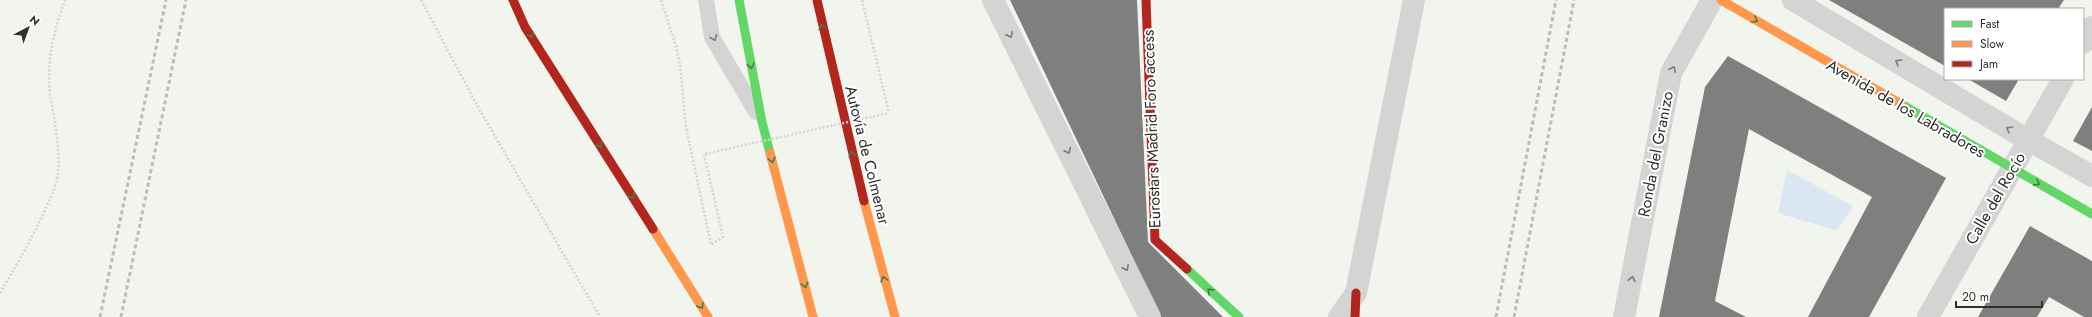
<svg xmlns="http://www.w3.org/2000/svg" width="2092" height="317" viewBox="0 0 2092 317" font-family="Jost,sans-serif">
  <rect width="100%" height="100%" fill="#fff"/>
  <!-- green -->
  <path fill="#f1f5ed" fill-rule="evenodd" d="M0,0H2092V317H0ZM1945,9H2083V79H1945Z"/>
  <!-- water -->
  <path fill="#dae7f2" d="M1787,170L1853,206L1837,231L1778,213Z"/>
  <!-- building -->
  <path fill="#7f7f7f" d="M1010,0H1137L1148,242L1223,317H1161Z
    M1829,0H2064L2058,9H1945V66Z
    M1728,56L1946,178L1869,317H1808L1872,197L1749,129L1715,301L1746,317H1659L1705,87Z
    M1968,79H2019L2006,101Z
    M2092,107V151L2073,141Z
    M2030,226L2092,261V317H2084L2049,297L2037,317H1978Z"/>
  <g fill="none" stroke-linecap="round" stroke-linejoin="round">
    <!-- path -->
    <path stroke="#d4d4d4" stroke-width="2.5" stroke-dasharray="2 2" stroke-linecap="butt" d="M421,0L478,107L600,317
      M661,0L676,46L680,65
      M862,0L889,113
      M0,293C17,264 34,236 47,205C52,195 57,184 58,173C61,152 54,117 50,95C46,64 54,29 65,0"/>
    <!-- lane -->
    <path stroke="#d4d4d4" stroke-width="16" d="M706,0L712,37L756,112"/>
    <!-- street -->
    <path stroke="#d4d4d4" stroke-width="22" d="M993,0L1150,317
      M1793,0L2028,140L2092,176
      M2083,43L2092,27
      M1339,317L1356,293L1414,0
      M1624,317L1671,73L1712,0
      M1928,317L2063,79"/>
    <!-- fast -->
    <path stroke="#63d668" stroke-width="9" d="M739,0L762,122L770,153
      M1901,104L2092,214
      M1187,269L1239,317"/>
    <!-- slow -->
    <path stroke="#ff974d" stroke-width="9" d="M1721,0L1901,104
      M770,153L813,317
      M864,201L895,317
      M653,229L708,317"/>
    <!-- jam -->
    <path stroke="#b3261e" stroke-width="9" d="M513,0L525,27L653,229
      M817,0L864,201
      M1146,0L1155,240L1187,269
      M1355,317L1356,293"/>
    <!-- rail -->
    <path stroke="#bcbcbc" stroke-width="3" stroke-dasharray="4 3" stroke-linecap="butt" d="M100,317L166,0
      M121,317L186,0
      M1496,317L1556,0
      M1514,317L1574,0"/>
    <!-- path-bridge -->
    <path stroke="#d4d4d4" stroke-width="2.5" stroke-dasharray="2 2" stroke-linecap="butt" d="M680,65L686,127L711,245L723,237L704,154L889,113"/>
  </g>
  <!-- one-way arrows -->
  <defs><path id="oneway-chevron" d="M-2-3.5L2.5 0L-2 3.5" fill="none" stroke-width="1.6" stroke-linecap="round" stroke-linejoin="round"/></defs>
  <g stroke="#477b49">
    <use href="#oneway-chevron" transform="translate(1755 20) rotate(30)"/>
    <use href="#oneway-chevron" transform="translate(822 27) rotate(-103)"/>
    <use href="#oneway-chevron" transform="translate(531 35) rotate(58)"/>
    <use href="#oneway-chevron" transform="translate(751 66) rotate(79)"/>
    <use href="#oneway-chevron" transform="translate(600 145) rotate(58)"/>
    <use href="#oneway-chevron" transform="translate(852 154) rotate(-103)"/>
    <use href="#oneway-chevron" transform="translate(772 160) rotate(75)"/>
    <use href="#oneway-chevron" transform="translate(2037 183) rotate(29)"/>
    <use href="#oneway-chevron" transform="translate(632 196) rotate(58)"/>
    <use href="#oneway-chevron" transform="translate(884 279) rotate(-105)"/>
    <use href="#oneway-chevron" transform="translate(805 285) rotate(75)"/>
    <use href="#oneway-chevron" transform="translate(1210 291) rotate(-138)"/>
    <use href="#oneway-chevron" transform="translate(701 306) rotate(58)"/>
  </g>
  <g stroke="#7a7a7a">
    <use href="#oneway-chevron" transform="translate(1010 35) rotate(64)"/>
    <use href="#oneway-chevron" transform="translate(714 38) rotate(68)"/>
    <use href="#oneway-chevron" transform="translate(1898 62) rotate(-149)"/>
    <use href="#oneway-chevron" transform="translate(1673 69) rotate(-65)"/>
    <use href="#oneway-chevron" transform="translate(2009 129) rotate(-149)"/>
    <use href="#oneway-chevron" transform="translate(1068 151) rotate(64)"/>
    <use href="#oneway-chevron" transform="translate(1126 268) rotate(64)"/>
    <use href="#oneway-chevron" transform="translate(1632 279) rotate(-79)"/>
  </g>
  <g text-anchor="middle" stroke-width="4" stroke-linejoin="round" paint-order="stroke">
    <!-- street labels -->
    <g font-size="16" fill="#303030" stroke="#fff">
      <text transform="translate(1906 108) rotate(30)" y="6">Avenida de los Labradores</text>
      <text transform="translate(1151 129) rotate(-92)" y="6">Eurostars Madrid Foro access</text>
      <text transform="translate(1655 154) rotate(-79)" y="6">Ronda del Granizo</text>
      <text transform="translate(868 155) rotate(76)" y="6">Autovía de Colmenar</text>
      <text transform="translate(1995 198) rotate(-60)" y="6">Calle del Rocío</text>
    </g>
  </g>
  <!-- legend -->
  <rect x="1944" y="8" width="140" height="72" fill="#ffffff" stroke="#acacac"/>
  <rect x="1952" y="21" width="20" height="6" fill="#63d668" stroke="#acacac"/>
  <text x="1980" y="28" font-size="12" fill="#303030">Fast</text>
  <rect x="1952" y="41" width="20" height="6" fill="#ff974d" stroke="#acacac"/>
  <text x="1980" y="48" font-size="12" fill="#303030">Slow</text>
  <rect x="1952" y="61" width="20" height="6" fill="#b3261e" stroke="#acacac"/>
  <text x="1980" y="68" font-size="12" fill="#303030">Jam</text>
  <!-- north arrow -->
  <g transform="translate(28 28) rotate(41)" stroke="#ffffff" stroke-width="3" paint-order="stroke">
  <path d="M0-3L7 15L0 10L-7 15Z" fill="#303030"/>
  <text y="-6" font-size="11" font-weight="bold" text-anchor="middle" fill="#303030">N</text>
  </g>
  <!-- scale -->
  <path d="M1956 301v6h86v-6" fill="none" stroke="#303030" stroke-width="2"/>
  <text x="1962" y="301" font-size="12" fill="#303030" stroke="#ffffff" stroke-width="3" paint-order="stroke">20 m</text>
</svg>
